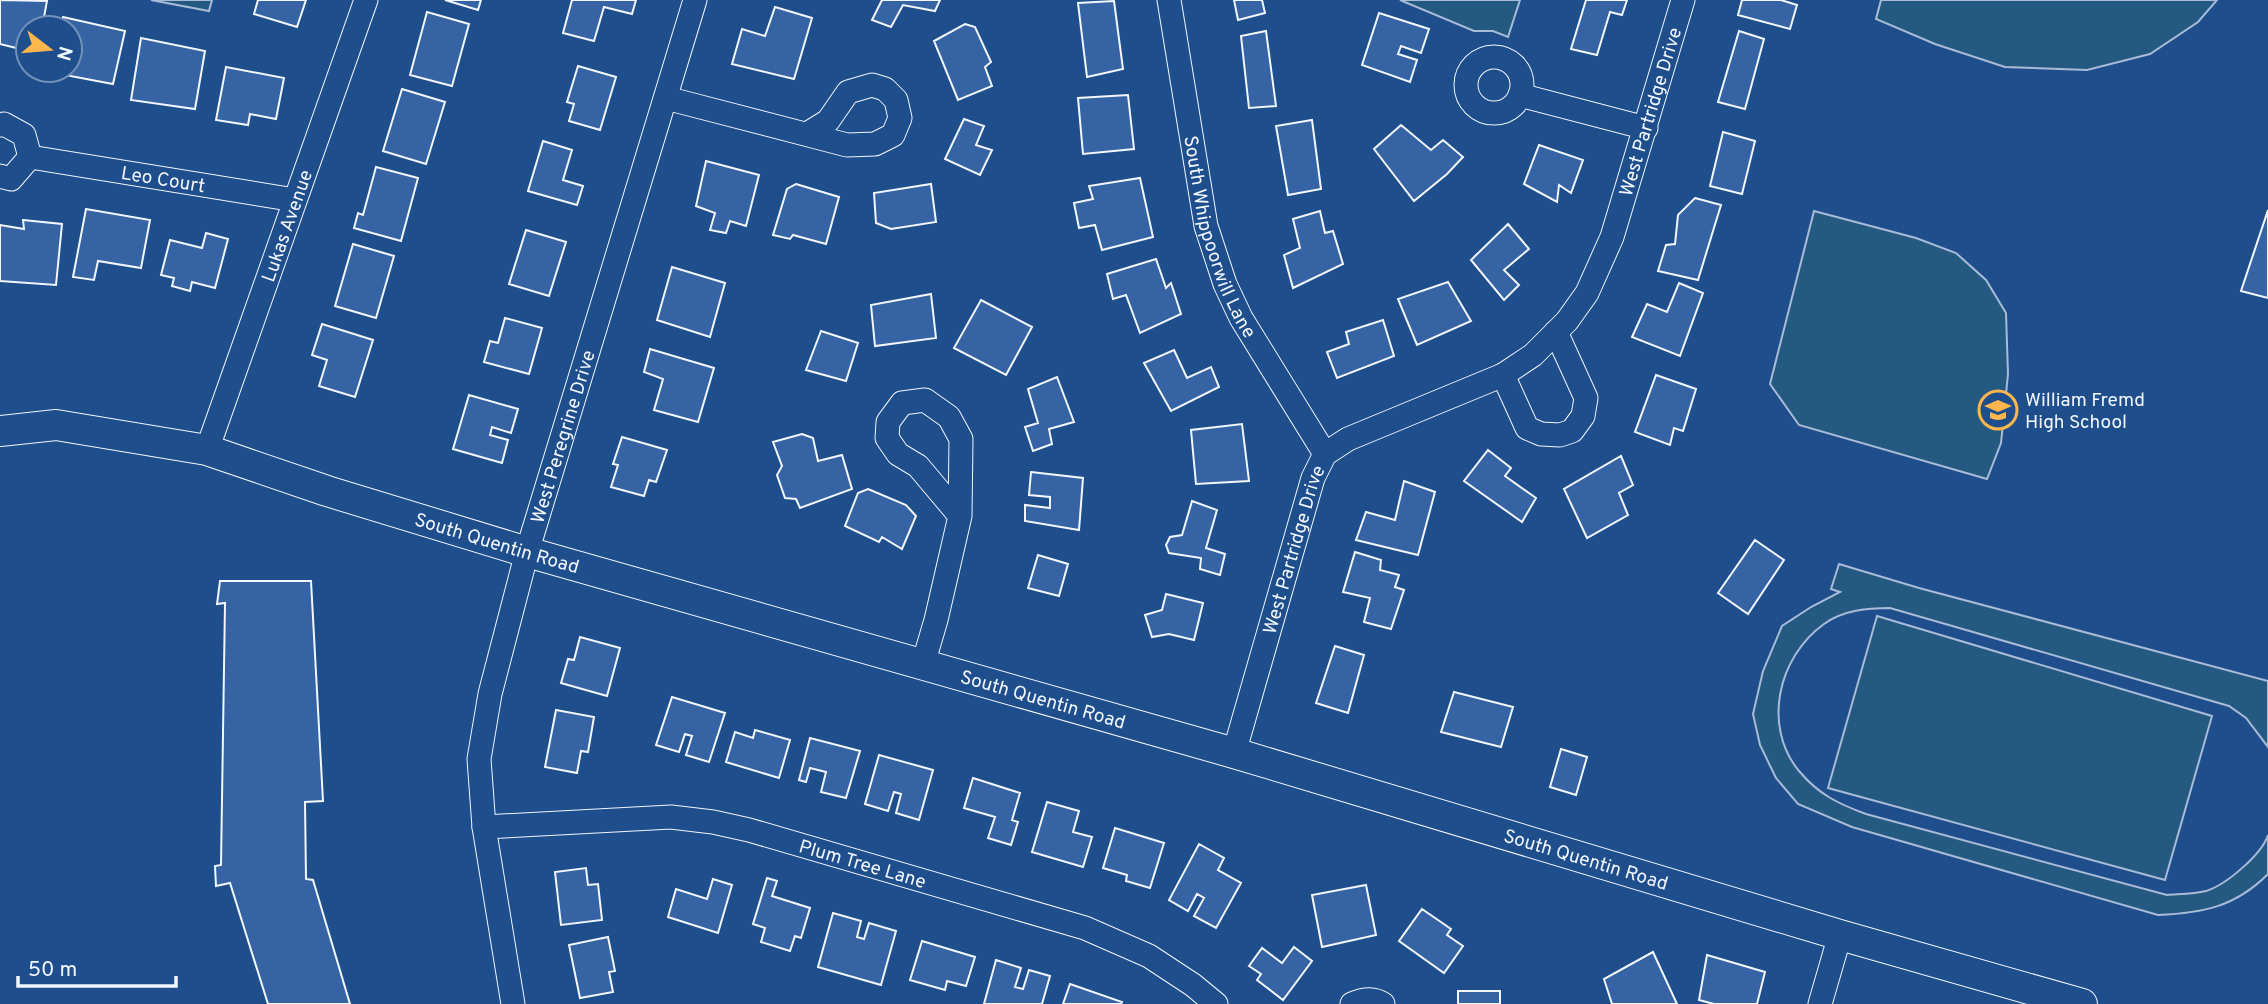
<svg xmlns="http://www.w3.org/2000/svg" width="2268" height="1004" viewBox="0 0 2268 1004" font-family="Overpass,sans-serif">
  <rect width="100%" height="100%" fill="#1f4e8c"/>
  <!-- green -->
  <path fill="#245a82" stroke="#a8bbd7" stroke-width="2" d="M151,0H212L209,11Z
    M1400,0H1520L1508,37L1493,31H1474Z
    M1881,0H2217L2198,22L2150,54L2087,70L2005,67L1935,44L1876,19Z
    M1814,211L1916,238L1956,253L1986,280L2006,313L2008,374L2001,443L1987,479L1799,425L1770,384Z
    M1839,564L1919,588L2268,681V747L2246,718L2229,706L1890,608C1868,608 1843,610 1824,624C1778,657 1762,726 1799,771C1819,795 1839,804 1866,814L2167,895C2179,894 2194,894 2206,891C2226,885 2262,854 2268,835V874C2235,907 2203,913 2158,915L1852,827L1798,804L1776,778L1760,745L1753,714L1763,671L1782,626L1811,607L1840,592L1831,589Z
    M1877,616L2212,716L2165,880L1828,788Z"/>
  <!-- building -->
  <path fill="#3563a3" stroke="#f2f6ff" stroke-width="2" d="M0,0L47,1L42,28H28V51L0,44Z
    M258,0H306L297,27L254,14Z
    M445,0H481L478,10Z
    M572,0H636L632,14L604,7L594,41L563,33Z
    M882,0H940L935,11L903,5L891,27L872,20Z
    M1234,0H1262L1265,13L1238,20Z
    M1586,0H1627L1622,15L1610,12L1597,55L1571,49Z
    M1742,0H1781L1797,5L1790,29L1738,15Z
    M1114,1L1123,69L1087,77L1078,3Z
    M775,7L812,18L794,79L732,64L742,29L765,36Z
    M427,12L469,24L452,86L410,75Z
    M1379,13L1429,29L1421,53L1401,46L1398,54L1417,60L1410,82L1362,65Z
    M63,17L125,31L113,84L49,72V70H70V28H60Z
    M965,24L975,27L991,62L985,67L992,86L958,100L934,41Z
    M1266,31L1276,106L1249,108L1241,36Z
    M1739,31L1764,39L1745,109L1718,102Z
    M141,38L205,51L195,109L131,100Z
    M578,66L616,77L600,130L569,121L574,104L567,102Z
    M226,67L284,78L276,119L250,114L248,125L216,120Z
    M402,89L445,102L426,164L383,151Z
    M1128,95L1134,149L1083,154L1078,98Z
    M964,119L984,126L976,145L992,150L980,175L945,159Z
    M1312,120L1321,189L1288,195L1276,126Z
    M1401,125L1431,150L1443,140L1463,157L1447,174L1414,201L1374,149Z
    M1723,132L1755,141L1742,194L1710,186Z
    M543,141L572,150L563,180L583,186L577,205L528,191Z
    M1539,145L1583,160L1571,193L1559,185L1557,202L1524,184Z
    M706,161L759,175L746,226L730,221L726,233L710,230L715,213L696,206Z
    M376,167L418,178L401,241L354,228L358,213L363,215Z
    M1140,178L1153,237L1102,250L1095,225L1079,228L1074,203L1093,199L1089,186Z
    M796,184L839,197L826,244L793,235L790,239L773,235L787,189Z
    M931,184L936,222L891,229L876,223L874,193Z
    M1695,198L1721,205L1698,280L1658,271L1666,245L1675,244L1678,215Z
    M86,209L150,220L141,268L98,261L94,280L73,277Z
    M2268,210V298L2241,291Z
    M1320,211L1325,233L1333,231L1343,264L1293,288L1284,255L1300,248L1293,219Z
    M23,220L62,224L56,285L0,281V225L24,229Z
    M1508,224L1529,249L1504,270L1519,285L1504,300L1471,260Z
    M526,230L566,242L549,296L509,284Z
    M206,233L228,239L215,288L192,282L190,291L172,286L174,278L161,275L170,240L202,248Z
    M353,244L394,256L376,318L335,306Z
    M1156,259L1166,288L1171,283L1181,314L1140,333L1126,295L1113,299L1107,274Z
    M672,267L725,283L710,337L657,320Z
    M1448,282L1471,321L1417,345L1398,299Z
    M1679,283L1703,293L1680,356L1632,337L1647,304L1667,312Z
    M931,294L936,338L875,346L871,305Z
    M981,300L1032,327L1006,375L954,348Z
    M505,318L542,328L529,374L484,362L490,341L498,343Z
    M1383,320L1394,356L1337,378L1327,352L1349,344L1346,332Z
    M322,324L373,340L355,397L319,386L327,360L312,355Z
    M821,331L858,343L846,381L806,370Z
    M650,349L714,368L698,422L654,410L663,379L644,372Z
    M1174,350L1187,378L1211,367L1219,387L1171,411L1144,363Z
    M1656,375L1696,389L1683,431L1674,428L1670,445L1635,432Z
    M1057,377L1074,422L1049,429L1052,444L1033,451L1025,427L1038,423L1028,389Z
    M469,395L518,409L511,433L492,427L490,435L508,440L502,463L453,449Z
    M1242,424L1249,481L1196,484L1191,430Z
    M802,434L813,438L818,461L842,455L852,489L800,508L796,499L785,498L777,475L782,466L773,442Z
    M622,437L667,450L656,482L649,480L644,496L611,487L618,465L613,464Z
    M1488,450L1511,468L1505,476L1536,498L1522,522L1464,481Z
    M1621,456L1633,485L1619,493L1628,515L1587,538L1564,489Z
    M1031,472L1083,478L1079,530L1025,521V505L1050,508V497L1029,495Z
    M1404,481L1435,492L1418,555L1356,540L1366,512L1395,520Z
    M868,489L906,505L916,516L902,549L882,537L879,542L845,526L858,493Z
    M1192,501L1217,510L1206,548L1225,554L1220,575L1200,569L1201,558L1169,553L1166,545L1170,537L1182,535Z
    M1755,540L1784,560L1748,614L1718,593Z
    M1355,552L1381,560L1380,570L1399,575L1395,587L1404,590L1391,629L1364,622L1370,598L1343,592Z
    M1038,555L1068,564L1059,596L1028,588Z
    M220,581H311L323,801L305,802L306,879L313,880L350,1004H268L230,883L216,886L215,866L221,865L225,603L217,604Z
    M1166,594L1203,603L1194,640L1169,634L1152,637L1145,615L1162,610Z
    M580,637L620,648L607,696L561,683L568,659L574,660Z
    M1335,646L1364,655L1348,713L1316,703Z
    M1454,692L1513,707L1501,747L1441,732Z
    M672,697L725,713L709,762L686,755L692,736L685,734L679,752L656,745Z
    M556,710L594,717L588,752L581,751L577,773L545,767Z
    M755,730L790,740L779,778L726,762L735,732L753,738Z
    M810,738L860,751L846,798L821,792L826,772L810,768L806,782L799,780Z
    M1561,749L1587,757L1576,795L1550,787Z
    M879,755L933,770L919,820L896,813L901,794L894,792L888,811L865,804Z
    M973,778L1020,793L1012,820L1018,822L1011,845L988,838L995,817L964,808Z
    M1047,802L1079,811L1073,832L1092,837L1083,867L1032,852Z
    M1115,828L1164,843L1150,888L1126,881L1127,875L1103,868Z
    M1199,844L1224,858L1218,870L1241,883L1216,928L1194,916L1204,898L1197,894L1188,911L1169,900Z
    M586,868L588,885L598,884L602,920L561,925L555,872Z
    M767,878L777,881L772,896L810,908L801,938L795,936L790,951L761,942L765,928L753,924Z
    M713,879L732,885L718,933L668,917L676,889L707,899Z
    M1366,885L1376,935L1322,947L1312,895Z
    M1422,909L1451,929L1447,935L1463,946L1444,973L1399,941Z
    M833,913L861,921L857,937L864,939L869,923L896,931L881,985L818,967Z
    M608,937L615,971L609,972L613,992L580,998L569,945Z
    M922,941L975,957L966,986L947,981L945,990L910,980Z
    M1294,947L1312,961L1283,1000L1257,980L1261,974L1249,966L1262,948L1282,963Z
    M1653,952L1677,1004H1612L1604,979Z
    M1707,955L1765,972L1757,1004H1714L1699,1000Z
    M996,960L1021,968L1015,987L1023,989L1029,970L1050,976L1042,1004H984Z
    M1070,984L1122,1002L1121,1004H1063Z
    M1458,991H1500V1004H1458Z"/>
  <g fill="none" stroke-linecap="round" stroke-linejoin="round">
    <defs>
      <g id="minor">
        <path id="s1" d="M1169,0L1206,226L1225,284L1241,318L1325,454"/>
        <circle cx="1494" cy="85" r="28"/>
        <path d="M1520,95L1646,128"/>
        <path d="M666,98L847,145L875,144L893,135L900,118L896,100L885,89L872,85L848,92L828,121L807,134"/>
        <path d="M0,125L4,124L24,135L30,157"/>
        <path id="s2" d="M30,157L295,200"/>
        <path d="M0,176L11,179L30,157"/>
        <path d="M1503,375L1527,428L1541,434L1560,435L1572,431L1583,416L1586,398L1556,332"/>
        <path id="s3" d="M207,450L366,0"/>
        <path d="M923,664L936,620L960,516L961,439L949,417L925,400L902,403L888,422L887,438L898,454L918,466L960,516"/>
        <path id="s4" d="M1234,753L1313,478L1325,454L1348,439L1503,375L1533,355L1567,321L1587,293L1612,237L1683,0"/>
        <path id="s5" d="M484,827L671,817L713,822L749,830L1085,928L1149,956L1193,985L1216,1004"/>
        <path id="s6" d="M513,1004L484,827L479,759L490,694L527,552L695,0"/>
        <path d="M1352,1004C1363,999 1373,997 1383,1004"/>
        <path d="M1820,1004L1840,935"/>
      </g>
      <g id="major">
        <path id="s7" d="M0,431L56,425L207,450L327,491L527,552L1234,753L1840,935L2082,1004"/>
      </g>
    </defs>
    <!-- minor casing -->
    <use href="#minor" stroke="#f2f6ff" stroke-width="25"/>
    <!-- major casing -->
    <use href="#major" stroke="#f2f6ff" stroke-width="32"/>
    <!-- minor -->
    <use href="#minor" stroke="#1f4e8c" stroke-width="23"/>
    <!-- major -->
    <use href="#major" stroke="#1f4e8c" stroke-width="30"/>
  </g>
  <!-- icons -->
  <defs>
    <symbol id="school-ring" viewBox="-11 -11 22 22"><circle r="9.5" fill="#1f4e8c" stroke="#ffb74d" stroke-width="1.5"/><path d="M0-5L7-2L0 1L-7-2ZM-4 1L0 2.5L4 1V4Q0 6-4 4Z" fill="#ffb74d"/></symbol>
  </defs>
  <g fill-rule="evenodd">
    <use href="#school-ring" x="1976" y="388" width="44" height="44"/>
  </g>
  <g text-anchor="middle" stroke-width="5" stroke-linejoin="round" paint-order="stroke">
    <!-- street labels -->
    <g font-size="19" fill="#f2f6ff" stroke="#1f4e8c">
      <text dy="7" stroke="none"><textPath href="#s4" startOffset="819">West Partridge Drive</textPath></text>
      <text dy="7" stroke="none"><textPath href="#s2" startOffset="135">Leo Court</textPath></text>
      <text dy="7" stroke="none"><textPath href="#s3" startOffset="238">Lukas Avenue</textPath></text>
      <text dy="7" stroke="none"><textPath href="#s1" startOffset="243">South Whippoorwill Lane</textPath></text>
      <text dy="7" stroke="none"><textPath href="#s6" startOffset="581">West Peregrine Drive</textPath></text>
      <text dy="7" stroke="none"><textPath href="#s7" startOffset="514">South Quentin Road</textPath></text>
      <text dy="7" stroke="none"><textPath href="#s4" startOffset="212">West Partridge Drive</textPath></text>
      <text dy="7" stroke="none"><textPath href="#s7" startOffset="1082">South Quentin Road</textPath></text>
      <text dy="7" stroke="none"><textPath href="#s7" startOffset="1648">South Quentin Road</textPath></text>
      <text dy="7" stroke="none"><textPath href="#s5" startOffset="385">Plum Tree Lane</textPath></text>
    </g>
    <!-- poi labels -->
    <g font-size="19" fill="#f2f6ff" stroke="#1f4e8c" text-anchor="start">
      <text x="2025" y="406">William Fremd<tspan x="2025" dy="22">High School</tspan></text>
    </g>
  </g>
  <!-- north arrow -->
  <g transform="translate(49 49) rotate(106)"><circle r="33" fill="#1f4e8c" stroke="#7391ba" stroke-width="2"/>
  <path d="M0-5L12 26L0 18L-12 26Z" fill="#ffb74d"/>
  <text y="-10" font-size="19" font-weight="bold" text-anchor="middle" fill="#f2f6ff">N</text>
  </g>
  <!-- scale -->
  <path d="M18 976v10h158v-10" fill="none" stroke="#f2f6ff" stroke-width="3.5"/>
  <text x="28" y="976" font-size="21" fill="#f2f6ff" stroke="#1f4e8c" stroke-width="5" paint-order="stroke">50 m</text>
</svg>
